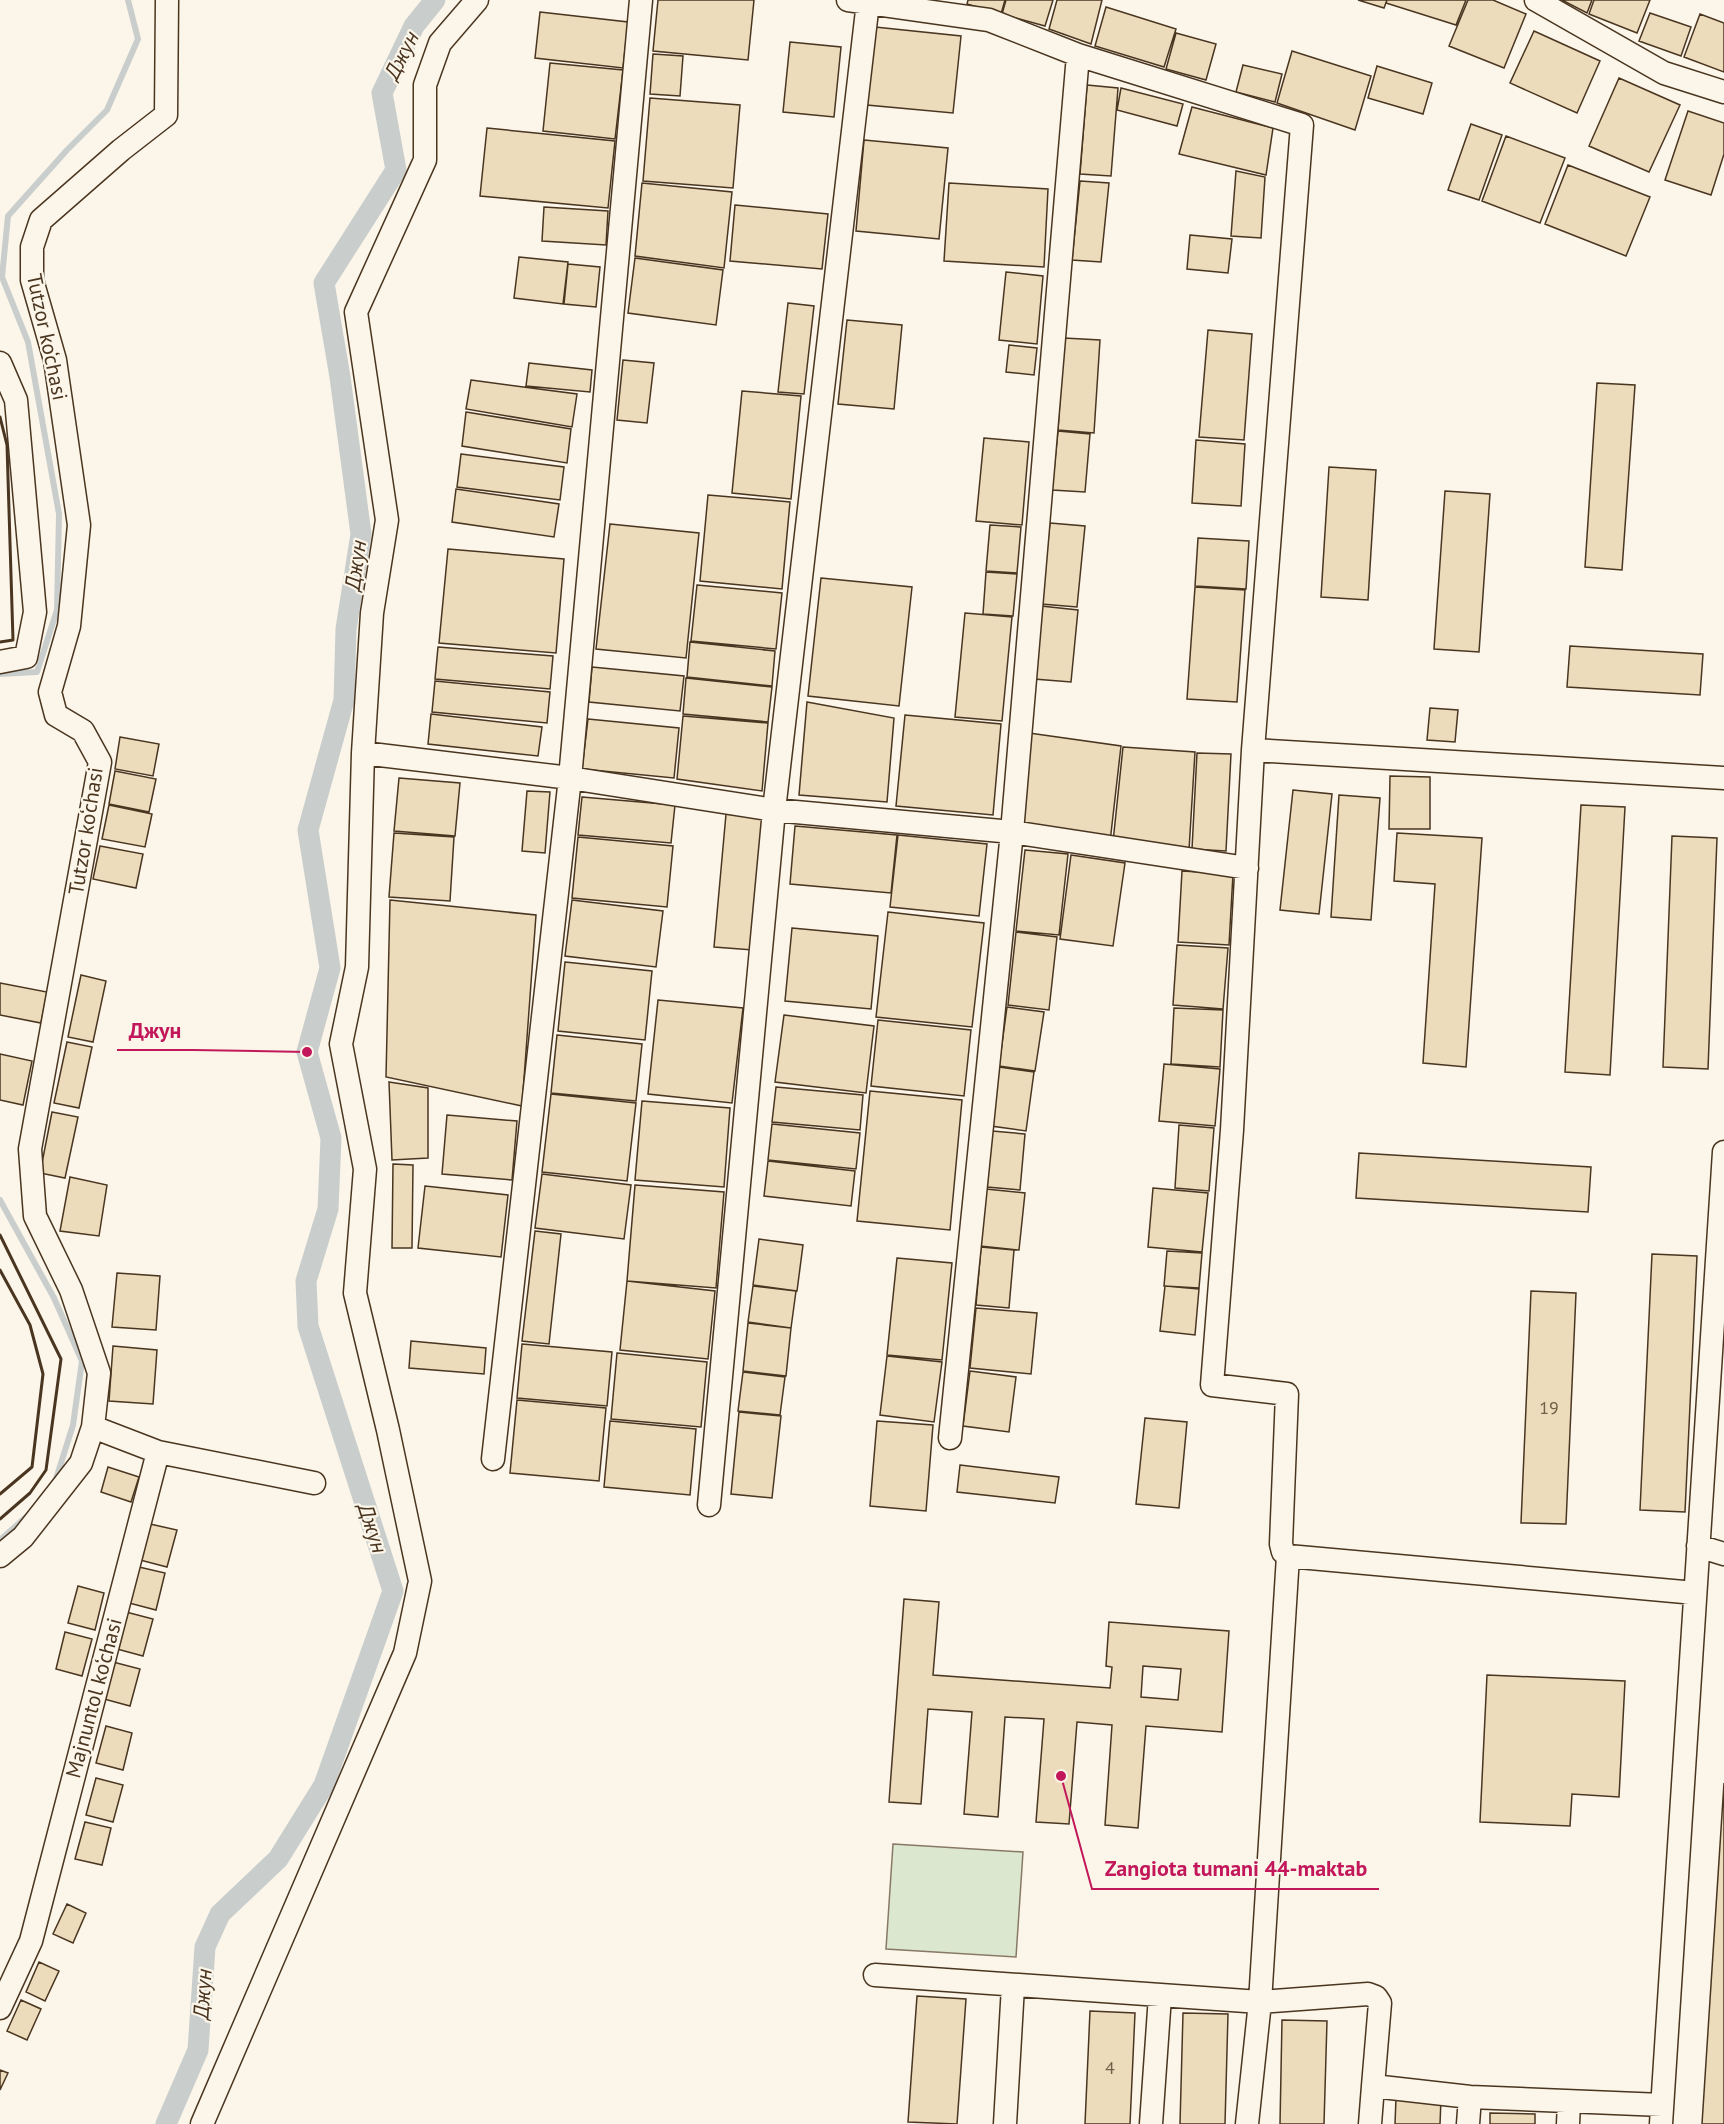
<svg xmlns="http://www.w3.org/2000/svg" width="1724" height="2124" viewBox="0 0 1724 2124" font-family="'PT Sans',sans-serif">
  <rect width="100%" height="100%" fill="#fbf6e9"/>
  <!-- green -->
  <path fill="#dce7d0" stroke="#887966" stroke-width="1.5" d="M893,1844L1023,1852L1016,1957L886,1949Z"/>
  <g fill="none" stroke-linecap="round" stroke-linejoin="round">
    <!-- stream -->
    <path stroke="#c9cecd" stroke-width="6" d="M0,674L37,672L57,610L59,514L28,342L2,277L8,216L67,150L107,110L138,39L128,0
      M0,1200L54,1298L82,1361L73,1425L56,1479
      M0,1540L26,1517"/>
    <!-- canal -->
    <path stroke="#c9cecd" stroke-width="21" d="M166,2124L198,2050L205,1947L220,1914L278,1859L324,1785L393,1591L308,1326L306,1281L328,1209L331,1138L307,1052L330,968L308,830L344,700L346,629L361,534L340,377L324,283L396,170L382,93L414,26L435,0"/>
  </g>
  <!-- building -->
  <path fill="#ecdcbc" stroke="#4a3520" stroke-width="1.5" fill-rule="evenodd" d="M658,0H754L748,60L653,51Z
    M968,0H1005L1001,14L967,4Z
    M1006,0H1053L1045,26L1002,14Z
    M1057,0H1102L1091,44L1049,29Z
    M1358,0H1387L1384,8Z
    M1387,0H1466L1456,25L1386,3Z
    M1468,0H1493L1526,14L1504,68L1449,46Z
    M1562,0H1592L1587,13Z
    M1594,0H1650L1637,33L1589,14Z
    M1106,7L1176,29L1164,67L1095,46Z
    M540,12L628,22L623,68L535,58Z
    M1650,13L1691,27L1681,56L1639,41Z
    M1700,14L1724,23V72L1684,57Z
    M875,27L961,36L953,113L867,105Z
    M1534,31L1600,61L1577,113L1510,83Z
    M1176,33L1216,44L1206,80L1166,69Z
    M790,42L841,47L834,117L783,112Z
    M1292,51L1371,76L1355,130L1277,103Z
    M653,54L683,56L680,96L650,94Z
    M550,63L623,70L615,139L543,131Z
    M1243,65L1282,74L1275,102L1236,92Z
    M1377,66L1432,83L1423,114L1368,98Z
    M1619,78L1680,105L1649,172L1589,146Z
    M1087,85L1118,88L1111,176L1080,174Z
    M1121,88L1183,104L1177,126L1117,110Z
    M650,98L740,105L733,188L643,181Z
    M1192,107L1273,128L1266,175L1179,154Z
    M1688,111L1724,123V154L1711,195L1665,180Z
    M1471,124L1502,135L1479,200L1448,190Z
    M487,128L615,141L608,208L480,196Z
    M1506,136L1565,158L1540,223L1482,201Z
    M864,140L948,148L939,239L856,231Z
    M1568,165L1650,197L1626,256L1545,224Z
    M1236,171L1265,177L1261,238L1231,236Z
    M1080,181L1109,183L1101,262L1072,260Z
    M642,183L732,192L724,268L635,256Z
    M949,183L1048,189L1044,267L944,261Z
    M735,205L828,214L822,269L730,261Z
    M544,207L608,211L606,245L542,241Z
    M1190,235L1232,239L1228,273L1187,269Z
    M519,257L568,262L563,304L514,298Z
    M635,258L723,270L716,325L628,313Z
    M568,264L600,267L596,307L564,304Z
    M1006,272L1043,276L1037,344L999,340Z
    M788,303L814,306L804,394L778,392Z
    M847,320L902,325L894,409L838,404Z
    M1208,330L1252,334L1244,440L1199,437Z
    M1064,338L1100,340L1094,433L1058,430Z
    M1009,345L1037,348L1034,375L1006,372Z
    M623,360L654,363L647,423L617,420Z
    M529,363L592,370L590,392L526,386Z
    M471,380L577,394L572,427L466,409Z
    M1597,383L1635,385L1622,570L1585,567Z
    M742,391L801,396L791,499L732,493Z
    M466,412L571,429L567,463L462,446Z
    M1058,431L1090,434L1085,492L1052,490Z
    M984,438L1029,442L1022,525L976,521Z
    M1196,440L1245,444L1241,506L1192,503Z
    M461,454L564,467L560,500L457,487Z
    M1329,467L1376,470L1368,600L1321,597Z
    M456,489L559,504L554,537L452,522Z
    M1445,491L1490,494L1479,652L1434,649Z
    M708,495L790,502L782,589L700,581Z
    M1050,523L1085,526L1077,607L1041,604Z
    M610,524L699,533L686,658L596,649Z
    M990,525L1021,527L1017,573L986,571Z
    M1198,538L1249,541L1246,589L1195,586Z
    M448,549L564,559L556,653L439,643Z
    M986,572L1017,574L1013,616L983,614Z
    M821,578L912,587L899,706L808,696Z
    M697,585L782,593L776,649L691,641Z
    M1195,587L1245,590L1237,702L1187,699Z
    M1041,606L1078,610L1071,682L1034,679Z
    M965,613L1012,617L1002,721L955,717Z
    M690,642L775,651L772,686L687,677Z
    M1570,646L1703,654L1700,695L1567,687Z
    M438,647L553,656L550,689L435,679Z
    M592,667L684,676L680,711L589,702Z
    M686,678L772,687L768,722L683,714Z
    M435,681L550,692L547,723L432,712Z
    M807,702L894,718L887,802L799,795Z
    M1430,708L1458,710L1455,742L1427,740Z
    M431,714L542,727L538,756L428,744Z
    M905,715L1001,724L993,815L896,806Z
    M683,716L768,723L762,791L677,779Z
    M588,719L679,728L674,778L582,769Z
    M1029,733L1121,746L1110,842L1019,828Z
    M120,737L159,744L153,776L115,769Z
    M1123,747L1195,752L1189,850L1113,842Z
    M1197,753L1231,754L1226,851L1192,849Z
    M115,771L156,779L149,812L109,804Z
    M1390,776L1430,777V829H1389Z
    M399,778L460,783L455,836L394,831Z
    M1293,790L1332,794L1319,914L1280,910Z
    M527,791L550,792L545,853L522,851Z
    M1339,795L1380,798L1371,920L1331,917Z
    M582,797L675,805L671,843L578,835Z
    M109,805L152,814L145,847L102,839Z
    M1581,805L1625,807L1610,1075L1565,1072Z
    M726,814L765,818L753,950L714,947Z
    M795,826L897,835L891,893L790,884Z
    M394,833L454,837L450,901L389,897Z
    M1397,833L1482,838L1466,1067L1423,1063L1435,884L1394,881Z
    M898,835L987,844L979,916L890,907Z
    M1672,836L1717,838L1708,1069L1663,1067Z
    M578,837L673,846L667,907L572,898Z
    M100,846L143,854L136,888L93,879Z
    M1025,850L1068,854L1059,935L1016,931Z
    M1071,855L1125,863L1113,946L1060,939Z
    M1182,871L1233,874L1229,945L1178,942Z
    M390,900L536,915L522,1106L386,1077Z
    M572,900L663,911L656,967L565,956Z
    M888,912L984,923L972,1027L876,1017Z
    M792,928L878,936L871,1009L785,1001Z
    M1016,932L1057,937L1049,1010L1008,1005Z
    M1177,945L1228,948L1223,1009L1173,1005Z
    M565,962L652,971L645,1040L558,1031Z
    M81,975L106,981L93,1042L68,1037Z
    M0,983L47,992L41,1023L0,1015Z
    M658,1000L743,1008L732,1103L648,1094Z
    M1007,1007L1044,1012L1035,1071L999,1066Z
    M1174,1008L1223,1010L1220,1067L1171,1064Z
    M784,1015L874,1026L866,1093L775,1082Z
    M878,1020L971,1030L964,1096L871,1086Z
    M557,1035L642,1044L636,1101L551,1093Z
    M67,1042L92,1047L79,1108L54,1103Z
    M0,1054L32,1061L23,1105L0,1100Z
    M1164,1064L1220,1069L1215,1126L1159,1121Z
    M999,1067L1034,1072L1026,1131L991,1126Z
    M389,1082L428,1088V1158L392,1160Z
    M776,1087L863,1095L860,1130L772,1122Z
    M870,1091L962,1100L950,1230L857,1221Z
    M551,1094L636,1103L627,1181L542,1172Z
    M642,1101L730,1108L724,1187L635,1180Z
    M52,1112L78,1117L65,1178L40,1173Z
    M447,1115L517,1121L512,1180L442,1174Z
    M772,1124L860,1133L856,1169L768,1160Z
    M1179,1125L1214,1128L1209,1191L1175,1188Z
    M992,1131L1025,1134L1020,1190L987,1187Z
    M1359,1153L1591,1167L1588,1212L1356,1198Z
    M768,1161L855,1171L851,1206L764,1196Z
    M393,1164L413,1165L412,1248H392Z
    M542,1174L631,1185L624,1239L535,1228Z
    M70,1177L107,1185L99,1236L60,1231Z
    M635,1185L724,1192L716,1288L627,1281Z
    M425,1186L508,1195L501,1257L418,1248Z
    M1153,1188L1208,1193L1202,1252L1148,1247Z
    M986,1189L1025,1193L1019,1250L980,1246Z
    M535,1231L561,1234L549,1344L522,1341Z
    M759,1239L803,1245L797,1291L753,1285Z
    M981,1247L1014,1250L1009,1308L976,1305Z
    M1167,1251L1202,1253L1199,1288L1164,1286Z
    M1652,1254L1697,1256L1685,1512L1640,1510Z
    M897,1258L952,1263L942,1360L887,1355Z
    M117,1273L160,1276L156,1330L112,1327Z
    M627,1281L715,1291L708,1359L620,1350Z
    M753,1286L796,1291L791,1328L748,1322Z
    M1165,1286L1199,1289L1195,1335L1160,1331Z
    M1531,1291L1576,1293L1566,1524L1521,1523Z
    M976,1308L1037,1313L1031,1374L970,1368Z
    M748,1323L791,1328L786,1376L743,1371Z
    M411,1341L486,1348L484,1374L409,1368Z
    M522,1344L612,1352L607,1406L517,1398Z
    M113,1346L157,1350L153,1404L109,1401Z
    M617,1353L707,1362L701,1427L611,1419Z
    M887,1356L942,1362L934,1422L880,1415Z
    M970,1371L1016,1377L1009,1432L963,1426Z
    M743,1372L785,1377L780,1415L738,1411Z
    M517,1400L606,1408L599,1481L510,1473Z
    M739,1412L781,1416L772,1498L731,1494Z
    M1145,1418L1187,1422L1179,1508L1136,1504Z
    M610,1421L696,1429L690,1495L604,1487Z
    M877,1421L933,1425L926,1511L870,1506Z
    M960,1465L1059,1477L1055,1503L957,1492Z
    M108,1467L139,1477L131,1502L101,1492Z
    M150,1524L177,1530L167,1567L140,1560Z
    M139,1567L165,1573L156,1610L129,1603Z
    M78,1586L104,1593L95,1630L68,1623Z
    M904,1599L939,1602L933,1675L1110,1688L1112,1667L1106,1666L1109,1622L1229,1631L1222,1732L1146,1726L1138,1828L1105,1825L1112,1725L1077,1722L1069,1824L1036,1822L1044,1719L1005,1717L998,1817L964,1814L972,1712L928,1709L921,1804L889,1802ZM1143,1666L1181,1669L1178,1700L1141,1697Z
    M126,1612L153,1619L143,1656L117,1649Z
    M65,1632L92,1639L82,1676L56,1669Z
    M113,1662L140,1669L130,1706L104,1699Z
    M1487,1675L1625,1681L1619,1797L1572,1794L1570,1826L1480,1822Z
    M106,1726L132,1733L123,1770L96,1763Z
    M96,1778L123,1785L113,1822L86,1815Z
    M1724,1783V2124H1702Z
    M85,1822L111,1828L102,1865L75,1859Z
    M67,1904L86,1913L73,1943L53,1934Z
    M39,1962L59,1971L45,2001L26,1992Z
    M917,1996L966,1999L957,2124L908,2122Z
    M21,2000L41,2009L27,2040L7,2031Z
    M1090,2011L1135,2013L1130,2124H1085Z
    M1183,2013L1228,2014L1225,2124H1180Z
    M1282,2020L1327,2021L1324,2124H1280Z
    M0,2070L8,2073L0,2090Z
    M1396,2098L1441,2099L1440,2124H1395Z
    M1490,2113L1535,2114V2124H1490Z"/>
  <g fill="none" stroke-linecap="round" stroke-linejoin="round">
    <defs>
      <path id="minor" d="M848,0L989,20L1078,55L1302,125L1253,750L1232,1130L1212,1385L1287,1394L1281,1544L1283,1552L1288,1556L1260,2002L1247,2124
        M1536,0L1664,73L1724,92
        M0,363L16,400L35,612L26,657L0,662
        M1253,750L1724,778
        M363,753L570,778L774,810L1012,832L1247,868
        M950,1438L1012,832L1078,55
        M158,1452L314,1483
        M493,1459L570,778L641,0
        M709,1505L774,810L868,2
        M1698,1546L1724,1554
        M0,1556L23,1537L81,1463L93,1427L99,1373L71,1290L35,1216L30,1149L100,762L83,731L56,715L50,692L69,626L79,525L55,360L32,280V247L41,220L121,150L166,115L167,0
        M1288,1556L1695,1593
        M875,1975L1260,2002L1368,1994L1376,1997L1380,2003L1373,2086L1470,2097L1662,2105
        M0,2008L31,1941L158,1452L93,1427
        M202,2124L405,1653L420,1581L388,1430L355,1293L365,1169L341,1044L357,967L363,753L372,613L387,520L356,312L425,160V85L440,43L477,0
        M1005,2124L1013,1986
        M1151,2124L1160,1996
        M1370,2124L1373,2086
        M1468,2124L1470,2097
        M1568,2124L1569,2102
        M1661,2124L1724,1152"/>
    </defs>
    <!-- minor casing -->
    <use href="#minor" stroke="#4a3520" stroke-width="25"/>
    <!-- minor -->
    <use href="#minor" stroke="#fbf6e9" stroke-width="22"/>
    <!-- wall -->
    <path stroke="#4a3520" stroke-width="3" d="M0,417L7,445L13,640L0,642
      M0,1235L61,1359L46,1470L30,1493L0,1519
      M0,1270L30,1325L43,1374L32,1467L0,1494"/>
  </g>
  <g text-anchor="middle" stroke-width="4.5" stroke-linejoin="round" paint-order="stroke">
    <!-- number labels -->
    <g font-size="18" fill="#725f47">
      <text x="1549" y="1414">19</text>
      <text x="1110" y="2074">4</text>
    </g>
    <!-- street labels -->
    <g font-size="21" fill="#4a3520" stroke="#fbf6e9">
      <text transform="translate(47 337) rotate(78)" y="7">Tutzor ko‘chasi</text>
      <text transform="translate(86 831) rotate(-81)" y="7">Tutzor ko‘chasi</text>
      <text transform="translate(94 1698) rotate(-75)" y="7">Majnuntol ko‘chasi</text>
    </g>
    <!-- water labels -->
    <g font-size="22" font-style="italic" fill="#4a3520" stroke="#fbf6e9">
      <text transform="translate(401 55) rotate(-63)" y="8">Джун</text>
      <text transform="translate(355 565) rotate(-82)" y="8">Джун</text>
      <text transform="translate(373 1528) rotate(72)" y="8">Джун</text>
      <text transform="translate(202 1994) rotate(-86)" y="8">Джун</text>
    </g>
  </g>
  <!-- callouts -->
  <path fill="none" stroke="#c2185b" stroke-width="2" d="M307 1052L193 1050H117M1061 1776L1092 1889H1379"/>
  <g fill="#c2185b" stroke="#fbf6e9" stroke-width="2">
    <circle cx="307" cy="1052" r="6"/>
    <circle cx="1061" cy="1776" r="6"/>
  </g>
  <g font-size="22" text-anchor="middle" font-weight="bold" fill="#c2185b" stroke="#fbf6e9" stroke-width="4.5" stroke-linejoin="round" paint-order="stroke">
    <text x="155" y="1038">Джун</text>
    <text x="1236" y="1876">Zangiota tumani 44-maktab</text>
  </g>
</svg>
